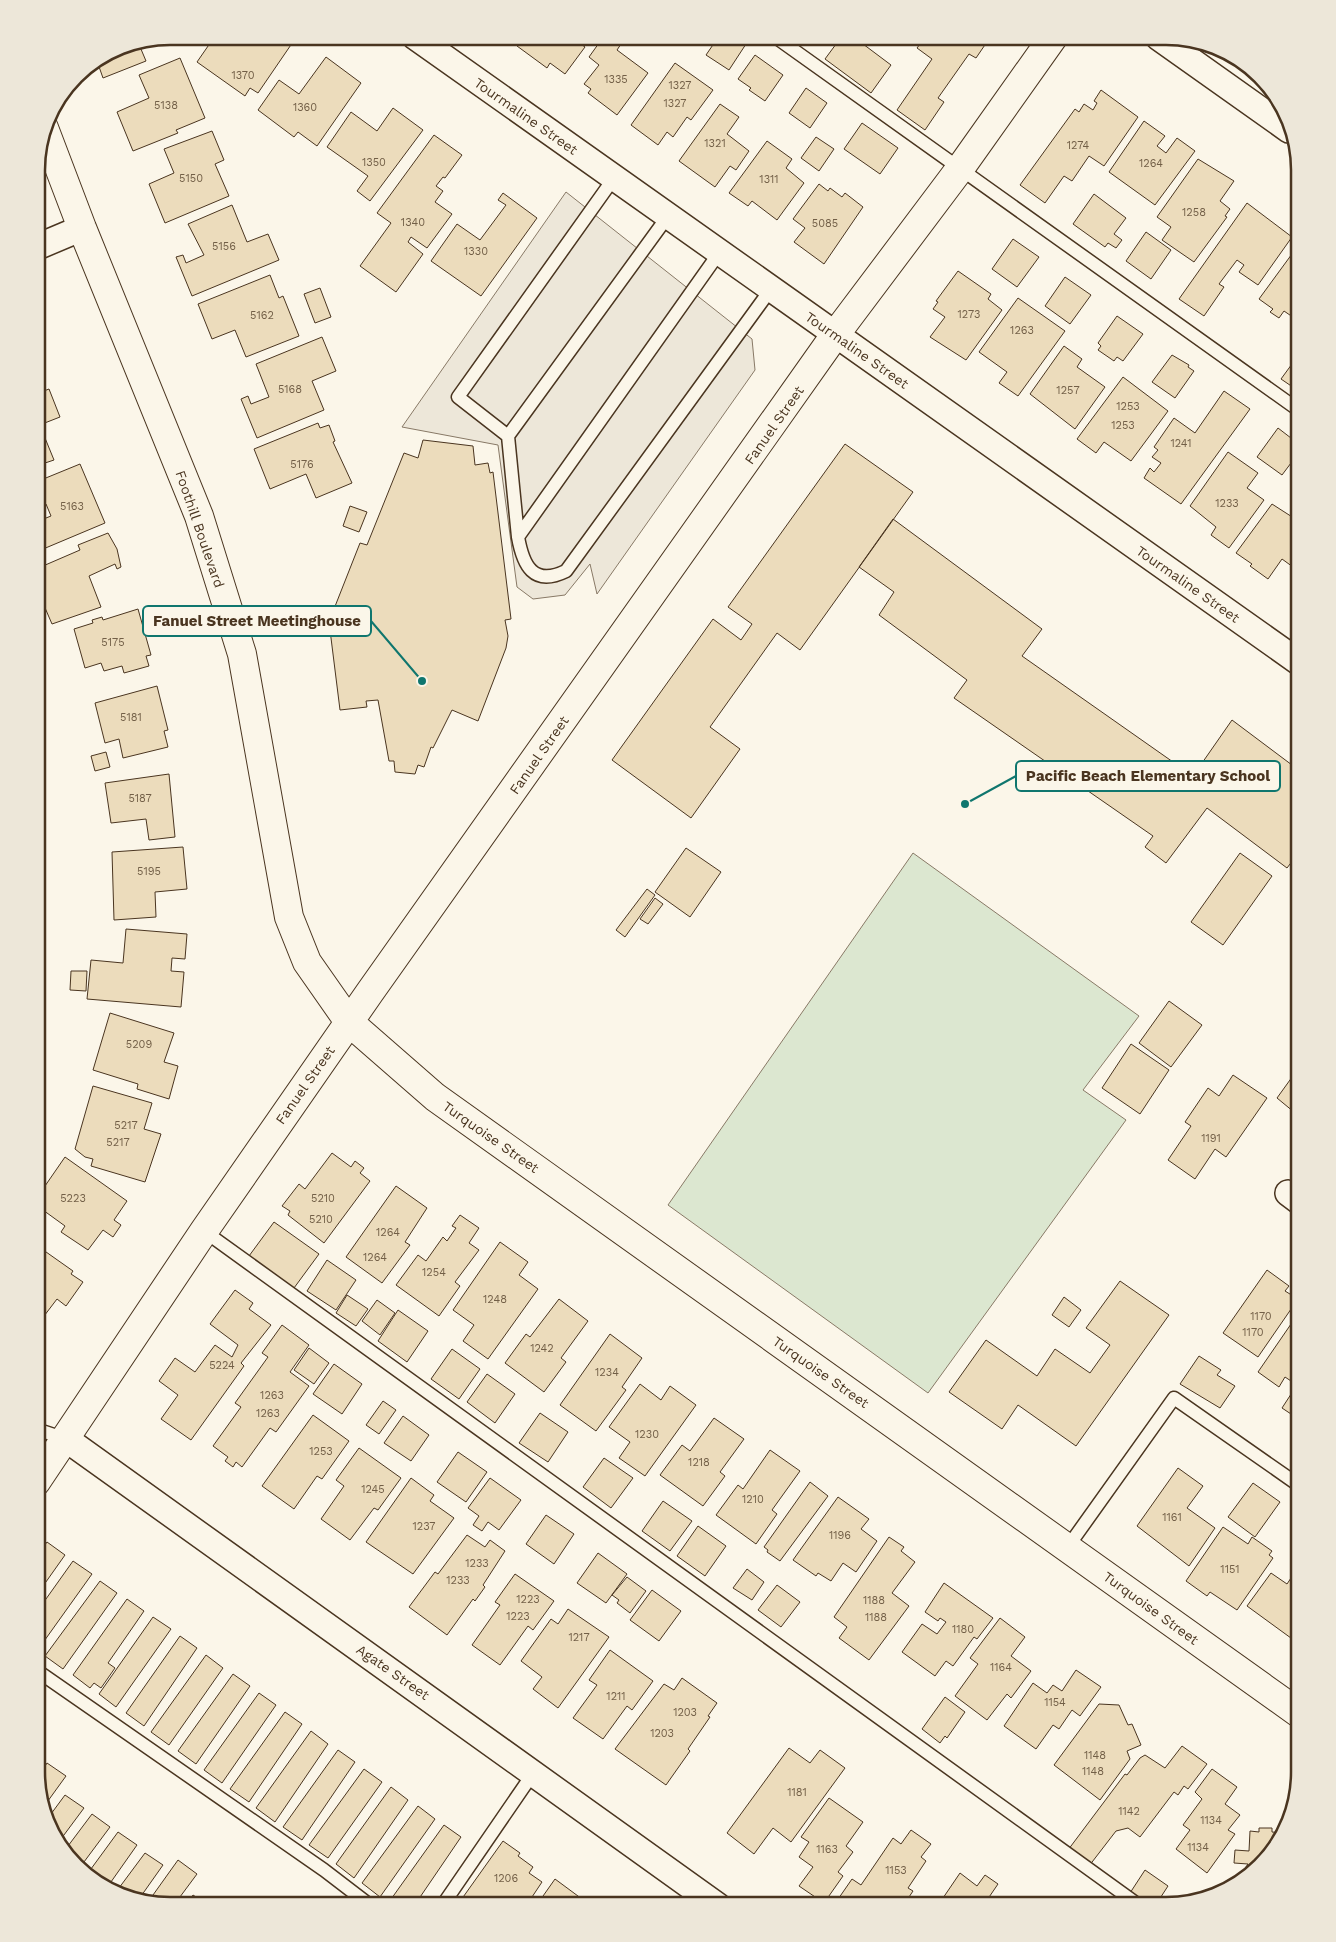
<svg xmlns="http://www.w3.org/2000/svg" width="1336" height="1942" viewBox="0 0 1336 1942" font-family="'Work Sans',sans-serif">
  <rect width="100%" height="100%" fill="#fbf6e9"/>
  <!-- pitch -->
  <path fill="#dce7d0" stroke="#887966" d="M913,853L1139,1016L1083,1090L1126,1120L928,1393L668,1205Z"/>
  <!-- parking -->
  <path fill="#ede7d9" stroke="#887966" d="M566,192L752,339L755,370L597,594L590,564L565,595L533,599L517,587L498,445L402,427Z"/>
  <!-- building -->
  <path fill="#ecdcbc" stroke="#4a3520" d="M215,36H228L239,44L244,36H297L258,93L250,88L245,96L197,62Z
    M524,36H570L585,47L565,74L550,63L547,68L517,46Z
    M604,36H610L621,44L617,50L648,73L617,115L588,93L591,89L584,84L599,65L589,57Z
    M719,36H735L746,44L729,70L706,55Z
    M842,36L852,43L855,38L891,65L871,93L825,59Z
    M920,36H991L976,58L969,54L938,98L944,102L925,130L897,110L932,59L917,48L923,40Z
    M138,42L146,61L103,78L97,61L119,46Z
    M755,55L783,75L765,101L749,90L751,88L738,79Z
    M326,57L361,83L317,146L298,132L294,137L258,110L279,80L299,94Z
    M180,58L205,118L176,130L178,133L133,151L117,112L149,98L139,75Z
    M675,63L713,90L691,120L687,117L673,137L667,132L658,145L631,125Z
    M806,88L827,103L810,128L789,113Z
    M1101,90L1138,117L1104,166L1089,156L1072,181L1064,176L1045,203L1020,185L1075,109L1079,112L1084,104L1093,110L1097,103L1094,101Z
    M720,104L739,117L727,134L749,151L736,170L730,166L715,187L679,161Z
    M393,108L423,130L370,201L357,191L368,176L327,147L351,112L377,131Z
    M1144,121L1165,136L1157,146L1166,153L1177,138L1195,151L1155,205L1109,172Z
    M862,123L898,148L880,174L844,149Z
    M212,131L224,160L215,164L229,196L165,223L149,184L174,173L164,149Z
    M434,135L462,155L445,178L443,177L436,186L443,191L435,202L452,214L427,248L411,237L408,242L423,254L396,292L360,266L391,223L377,213Z
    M816,137L834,149L819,171L801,158Z
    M767,141L792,159L786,168L804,183L777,220L752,201L748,206L729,193Z
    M1198,159L1234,181L1220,201L1230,209L1225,216L1227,217L1194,262L1162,240L1171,227L1157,217Z
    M819,184L828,191L830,188L842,197L845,193L863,207L824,264L794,242L805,228L793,219Z
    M503,193L537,218L481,296L431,261L457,224L480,240L506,205L498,200Z
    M1094,194L1126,218L1114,234L1122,240L1116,248L1108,243L1105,247L1073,224Z
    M1247,203L1292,237L1258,285L1239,272L1244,265L1237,260L1219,284L1224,287L1204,316L1179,299Z
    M232,205L247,242L268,234L279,260L192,296L176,257L183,255L186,263L204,255L188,224Z
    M1146,232L1171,250L1151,279L1126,261Z
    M1013,239L1039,257L1017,287L992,269Z
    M1300,243V322L1284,311L1279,318L1270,312L1273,309L1259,299Z
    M958,271L991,294L988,299L1002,310L966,360L930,337L945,317L933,309L938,302L936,301Z
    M270,275L279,298L283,296L299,336L246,357L235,330L212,339L198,304Z
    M1065,277L1091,295L1070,324L1045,306Z
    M320,288L331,317L315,323L304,294Z
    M1018,298L1065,331L1018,396L999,383L1007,372L979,352Z
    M1117,316L1143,334L1123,361L1117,357L1114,361L1098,350L1101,346L1098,343Z
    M322,337L336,371L312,381L324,410L257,438L241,399L248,396L251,404L269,397L256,364Z
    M1064,346L1082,359L1077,367L1105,387L1075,429L1030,394Z
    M1300,353V392L1281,379Z
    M1172,355L1189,365L1188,367L1194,371L1175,398L1152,382Z
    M36,363L43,380L36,383Z
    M1123,377L1168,411L1131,461L1104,442L1096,453L1077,439Z
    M49,389L60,417L37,426L43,439L45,438L54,460L36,466V394Z
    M1224,391L1250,409L1181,504L1144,478L1150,468L1154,472L1161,463L1152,457L1158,450L1154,447L1174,418L1195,433Z
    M318,423L320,428L329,425L335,441L333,442L352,483L316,498L306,474L270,489L254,449Z
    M1278,428L1300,445V451L1282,475L1257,457Z
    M423,440L473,446L475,465L488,463L490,473L493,472L511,619L505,620L508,636L506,648L478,721L452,710L433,748L431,747L424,767L418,765L415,774L395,772L394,761H389L378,700L366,701L367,707L340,710L330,630L332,614L360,543L367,545L404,453L418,458Z
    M845,444L913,492L800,650L777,633L710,727L740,749L691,818L612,760L713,619L741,640L752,624L728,607Z
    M1228,452L1258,473L1247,488L1264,500L1229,548L1211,535L1216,527L1190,506Z
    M80,464L105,523L36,552V522L51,516L46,504L36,508V482Z
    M1272,504L1300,522V561L1298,560L1293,567L1282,559L1268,579L1250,566L1252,564L1236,553Z
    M350,506L367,512L359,532L343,526Z
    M893,519L1042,629L1022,656L1193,776L1232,720L1300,771V851L1287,868L1207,808L1166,863L1145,847L1153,836L954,698L967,680L879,615L894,592L859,567Z
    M108,533L117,549L121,567L117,569L115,564L89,576L101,607L52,624L36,587V569L80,550L78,545Z
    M1300,577V590L1293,586Z
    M138,609L151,655L146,656L149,666L124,673L122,666L104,671L101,663L85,668L74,629L93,623L92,620L102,617L103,620Z
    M157,686L168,730L164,731L168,747L123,758L119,739L105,743L95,703Z
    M106,752L110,767L95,771L91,756Z
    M169,774L175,837L149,840L146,819L111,823L105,783Z
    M183,847L187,889L155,892L156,917L114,920L112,852Z
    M686,848L721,872L690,917L655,892Z
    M1240,853L1272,876L1223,945L1191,922Z
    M647,889L655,895L625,937L616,930Z
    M655,898L663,904L648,924L640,919Z
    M126,929L187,934L185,959L172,958L171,971L184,972L181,1007L87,999L91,960L123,963Z
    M71,971H87L86,991L70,990Z
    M1169,1001L1202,1025L1171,1067L1139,1043Z
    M110,1013L174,1033L164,1062L178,1066L169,1099L137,1089L138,1084L93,1070Z
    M1131,1044L1169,1070L1140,1114L1102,1088Z
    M1295,1073L1300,1077V1117L1277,1098Z
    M1233,1075L1267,1098L1226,1157L1215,1149L1195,1179L1168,1160L1191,1126L1185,1122L1208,1088L1219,1096Z
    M93,1086L152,1103L144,1129L161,1134L145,1182L91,1166L93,1159L85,1157L75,1149Z
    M332,1153L351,1167L355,1161L364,1168L360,1173L370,1181L324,1243L288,1215L290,1211L282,1206L299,1184L305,1189Z
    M65,1157L127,1201L114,1220L121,1225L113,1237L103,1230L88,1250L61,1232L65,1226L36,1205V1199Z
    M396,1186L427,1208L405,1242L410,1245L382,1283L346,1257Z
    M460,1215L479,1228L469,1243L479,1250L455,1282L460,1286L439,1316L396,1285L418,1255L426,1261L443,1237L447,1241L456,1228L452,1226Z
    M274,1222L319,1254L294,1288L249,1256Z
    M500,1242L528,1262L519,1275L538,1289L488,1359L463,1341L474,1325L453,1310Z
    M39,1247L73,1271L71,1274L83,1282L66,1306L57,1299L41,1320L36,1316V1250Z
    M327,1260L356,1280L336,1310L307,1291Z
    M1267,1270L1289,1286L1285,1291L1298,1299L1258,1357L1223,1333Z
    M1120,1281L1169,1315L1076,1446L1018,1405L1002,1429L949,1392L986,1340L1037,1376L1055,1349L1090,1373L1110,1345L1086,1328Z
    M235,1290L253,1303L249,1309L271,1325L241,1363L244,1366L191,1440L161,1419L178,1395L159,1381L175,1358L195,1372L215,1345L232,1357L238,1345L210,1324Z
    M347,1295L368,1309L356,1326L336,1313Z
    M1064,1297L1081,1310L1069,1327L1052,1315Z
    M559,1299L588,1321L561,1358L566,1362L544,1392L505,1363L526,1334L530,1337Z
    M377,1300L395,1313L380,1335L362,1321Z
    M398,1310L428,1331L407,1362L378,1341Z
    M1300,1311V1408L1294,1416L1282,1408L1297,1385L1285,1377L1279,1387L1258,1372Z
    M282,1325L309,1345L290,1372L309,1386L276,1432L270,1428L242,1467L236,1462L233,1467L225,1461L228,1457L213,1446L241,1407L235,1403L268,1357L262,1353Z
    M610,1334L642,1358L622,1387L626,1390L596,1431L560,1405Z
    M309,1348L329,1363L314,1384L294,1370Z
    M452,1349L480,1369L459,1399L431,1379Z
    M1199,1356L1221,1370L1217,1375L1235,1386L1220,1408L1180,1384Z
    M334,1364L362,1384L342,1414L313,1394Z
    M487,1374L515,1394L495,1423L467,1402Z
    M640,1384L661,1400L670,1386L696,1405L645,1476L619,1458L630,1442L609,1427Z
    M383,1401L396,1410L379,1434L366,1425Z
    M540,1413L568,1432L548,1462L519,1443Z
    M313,1415L349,1441L322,1479L317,1476L294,1509L262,1486Z
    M403,1416L429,1435L411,1461L384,1443Z
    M714,1418L744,1439L720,1472L725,1476L703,1506L660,1475L682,1445L690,1451Z
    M359,1448L401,1478L378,1510L374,1508L350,1540L321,1519L344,1486L336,1480Z
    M770,1450L800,1471L772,1510L777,1514L756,1544L716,1515L738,1485L743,1489Z
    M458,1452L487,1472L466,1502L437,1482Z
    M604,1458L633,1478L611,1508L583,1487Z
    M1178,1468L1203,1486L1187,1508L1215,1528L1189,1566L1137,1526Z
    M411,1478L434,1495L430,1501L454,1518L413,1574L366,1542Z
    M490,1478L521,1500L499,1530L488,1522L482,1531L473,1525L479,1516L468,1508Z
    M810,1482L828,1496L780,1561L767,1552L768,1550L764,1547Z
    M1253,1483L1280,1502L1255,1537L1228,1517Z
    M838,1497L869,1519L861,1529L877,1541L856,1572L843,1563L831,1581L818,1573L816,1576L793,1560Z
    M663,1501L692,1521L670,1551L642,1531Z
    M546,1515L574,1534L554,1564L526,1544Z
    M698,1526L726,1546L705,1576L677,1556Z
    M1223,1527L1248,1544L1252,1537L1272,1551L1269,1555L1273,1558L1237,1610L1210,1592L1207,1596L1186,1581Z
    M1300,1529V1544L1293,1540Z
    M467,1535L485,1547L490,1540L505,1551L483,1585L485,1587L475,1601L473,1599L447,1635L409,1607L435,1572L438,1574Z
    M889,1537L904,1547L901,1551L915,1562L892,1593L909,1606L869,1660L839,1638L847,1627L834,1617Z
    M47,1542L65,1555L36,1596V1557Z
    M598,1553L627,1574L606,1603L577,1583Z
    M73,1561L92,1574L37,1651L36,1613Z
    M747,1569L764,1582L752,1600L733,1588Z
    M1271,1573L1287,1584L1291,1578L1300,1585V1634L1295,1641L1247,1606Z
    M515,1574L554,1601L533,1630L528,1626L500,1665L472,1645L500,1605L495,1602Z
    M627,1577L646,1591L630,1613L617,1603L619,1600L612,1595Z
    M100,1581L117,1593L63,1669L45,1656Z
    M944,1583L993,1618L977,1639L974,1637L953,1666L946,1661L935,1676L902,1652L922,1624L937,1634L946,1622L940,1618L938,1621L925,1612Z
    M777,1585L800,1602L781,1627L758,1610Z
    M652,1590L681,1611L659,1641L630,1620Z
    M127,1599L144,1611L108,1663L115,1668L101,1688L94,1683L90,1688L73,1675Z
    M568,1609L609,1637L558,1708L533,1689L542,1677L521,1661L551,1619L558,1624Z
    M153,1617L171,1629L116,1707L99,1694Z
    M1000,1618L1025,1637L1011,1656L1031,1671L1011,1698L1007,1694L987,1720L955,1696L978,1664L970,1658Z
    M180,1636L197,1648L144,1726L126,1713Z
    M1300,1645V1662L1292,1656Z
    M610,1650L653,1681L632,1710L627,1706L603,1739L573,1718L597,1685L589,1680Z
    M206,1655L223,1668L169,1745L151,1732Z
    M1076,1670L1101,1687L1080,1716L1072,1710L1059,1729L1053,1725L1036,1749L1004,1726L1033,1683L1047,1693L1053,1685L1062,1691Z
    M233,1674L250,1686L196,1764L178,1751Z
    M682,1678L717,1703L708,1716L710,1717L688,1749L690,1751L666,1785L615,1749L664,1684L674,1690Z
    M259,1693L276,1705L222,1783L204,1770Z
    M945,1697L965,1712L947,1738L945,1736L940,1743L922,1729Z
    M1099,1704L1119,1705L1128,1725L1132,1724L1141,1745L1127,1751L1130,1759L1100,1800L1054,1765Z
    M285,1712L302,1724L249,1802L230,1789Z
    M311,1731L328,1744L275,1822L256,1808Z
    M1182,1746L1207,1764L1188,1789L1184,1786L1178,1795L1174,1792L1140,1837L1128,1828L1116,1831L1089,1866L1068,1850L1125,1774L1127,1775L1140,1758L1145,1755L1165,1768Z
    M789,1748L810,1763L820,1750L845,1768L791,1842L773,1828L754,1854L727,1833Z
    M338,1750L355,1762L302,1840L283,1827Z
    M47,1763L66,1776L45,1805L38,1777Z
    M364,1769L382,1782L328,1858L309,1845Z
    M1212,1769L1237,1787L1225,1804L1240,1815L1228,1830L1235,1834L1207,1873L1176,1849L1190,1830L1183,1825L1202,1799L1195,1792Z
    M391,1787L408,1800L354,1878L336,1864Z
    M65,1795L84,1808L58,1843L54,1839L48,1818Z
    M829,1798L863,1822L846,1846L853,1852L838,1872L843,1876L824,1903L799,1886L813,1867L799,1857L809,1842L801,1837Z
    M418,1806L435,1819L380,1897L362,1883Z
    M92,1814L110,1827L81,1866L65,1850Z
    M444,1825L461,1837L414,1906H394L389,1902Z
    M1259,1828H1272V1832L1283,1833L1282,1839L1230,1889L1248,1864L1234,1863L1235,1850L1249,1851L1250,1831L1259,1832Z
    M911,1830L931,1844L921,1857L926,1861L908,1888L913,1891L903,1906H884L875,1899L870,1906L834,1905L852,1879L861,1885L893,1838L901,1844Z
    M118,1832L137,1845L106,1889L88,1873Z
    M503,1841L520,1853L518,1856L533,1867L529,1873L542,1882L526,1906H469L461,1900Z
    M145,1853L163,1865L139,1899L116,1892Z
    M178,1860L197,1874L174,1905H161L148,1902Z
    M1145,1870L1168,1886L1155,1906H1149L1130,1893Z
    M960,1873L977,1886L985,1875L998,1884L983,1906H927L943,1898Z
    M555,1879L582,1899L579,1906H536Z
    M193,1895L208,1905H186Z"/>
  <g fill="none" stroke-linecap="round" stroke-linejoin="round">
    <defs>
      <path id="lane" d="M774,36L1300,411
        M719,253L518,537C523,565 533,587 566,571L771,289
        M508,436L458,397L614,178
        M518,537L508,436L668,216
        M204,1231L1140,1906
        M36,1429L66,1439
        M1067,1548L1174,1398L1300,1486
        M36,1670L324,1870L371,1906
        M442,1906L534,1772"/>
      <path id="street" d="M414,36L1300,663
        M1158,37L1289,130
        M37,247L82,228
        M1288,1193L1300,1202
        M66,1439L718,1906"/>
      <path id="secondary" d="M44,128L82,228L199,516L242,654L289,917L307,962L349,1022L435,1097L1300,1714
        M36,1482L204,1231L370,992L835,335L959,170L1054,36"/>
    </defs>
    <!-- lane casing -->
    <use href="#lane" stroke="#4a3520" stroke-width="15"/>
    <!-- street casing -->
    <use href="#street" stroke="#4a3520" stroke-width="28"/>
    <!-- secondary casing -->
    <use href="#secondary" stroke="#4a3520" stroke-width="30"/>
    <!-- lane -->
    <use href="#lane" stroke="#fbf6e9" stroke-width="12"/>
    <!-- street -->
    <use href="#street" stroke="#fbf6e9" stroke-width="25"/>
    <!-- secondary -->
    <use href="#secondary" stroke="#fbf6e9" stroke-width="28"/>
  </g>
  <g text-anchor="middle" stroke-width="4" stroke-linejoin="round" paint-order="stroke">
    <!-- number labels -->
    <g font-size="11" fill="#725f47">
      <text x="243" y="79">1370</text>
      <text x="616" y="83">1335</text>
      <text x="680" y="89">1327</text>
      <text x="675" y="107">1327</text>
      <text x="166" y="109">5138</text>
      <text x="305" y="111">1360</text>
      <text x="715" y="147">1321</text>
      <text x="1078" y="149">1274</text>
      <text x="374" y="166">1350</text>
      <text x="1151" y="167">1264</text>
      <text x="191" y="182">5150</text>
      <text x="769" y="183">1311</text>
      <text x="1194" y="216">1258</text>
      <text x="413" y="226">1340</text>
      <text x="825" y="227">5085</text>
      <text x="224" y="250">5156</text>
      <text x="476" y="255">1330</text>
      <text x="969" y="318">1273</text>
      <text x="262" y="319">5162</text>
      <text x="1022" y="334">1263</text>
      <text x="290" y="393">5168</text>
      <text x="1068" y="394">1257</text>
      <text x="1128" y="410">1253</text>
      <text x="1123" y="429">1253</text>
      <text x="1181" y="447">1241</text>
      <text x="302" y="468">5176</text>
      <text x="1227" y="507">1233</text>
      <text x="72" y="510">5163</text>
      <text x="113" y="646">5175</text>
      <text x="131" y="721">5181</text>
      <text x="140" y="802">5187</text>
      <text x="149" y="875">5195</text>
      <text x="139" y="1048">5209</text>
      <text x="126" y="1129">5217</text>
      <text x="1211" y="1142">1191</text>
      <text x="118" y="1146">5217</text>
      <text x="73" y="1202">5223</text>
      <text x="323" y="1202">5210</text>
      <text x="321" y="1223">5210</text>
      <text x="388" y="1236">1264</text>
      <text x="375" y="1261">1264</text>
      <text x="434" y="1276">1254</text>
      <text x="495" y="1303">1248</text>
      <text x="1261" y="1320">1170</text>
      <text x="1253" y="1336">1170</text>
      <text x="542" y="1352">1242</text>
      <text x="222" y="1369">5224</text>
      <text x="607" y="1376">1234</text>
      <text x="272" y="1399">1263</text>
      <text x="268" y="1417">1263</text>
      <text x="647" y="1438">1230</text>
      <text x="321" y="1455">1253</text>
      <text x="699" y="1466">1218</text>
      <text x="373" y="1493">1245</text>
      <text x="753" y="1503">1210</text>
      <text x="1172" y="1521">1161</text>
      <text x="424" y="1530">1237</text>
      <text x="840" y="1539">1196</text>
      <text x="477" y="1567">1233</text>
      <text x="1230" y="1573">1151</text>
      <text x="458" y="1584">1233</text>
      <text x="528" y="1603">1223</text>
      <text x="874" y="1604">1188</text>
      <text x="518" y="1620">1223</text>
      <text x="876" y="1621">1188</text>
      <text x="963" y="1633">1180</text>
      <text x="579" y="1641">1217</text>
      <text x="1001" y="1671">1164</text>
      <text x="616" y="1700">1211</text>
      <text x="1055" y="1706">1154</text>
      <text x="685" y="1716">1203</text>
      <text x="662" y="1737">1203</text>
      <text x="1095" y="1759">1148</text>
      <text x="1093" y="1775">1148</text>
      <text x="797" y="1796">1181</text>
      <text x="1129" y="1815">1142</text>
      <text x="1211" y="1824">1134</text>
      <text x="1198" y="1851">1134</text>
      <text x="827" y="1853">1163</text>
      <text x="896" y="1874">1153</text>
      <text x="506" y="1882">1206</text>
    </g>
    <!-- street labels -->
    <g font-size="14" fill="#4a3520" stroke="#fbf6e9">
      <text transform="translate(526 116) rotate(35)" y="5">Tourmaline Street</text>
      <text transform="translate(857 350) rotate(35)" y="5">Tourmaline Street</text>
      <text transform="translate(774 425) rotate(-55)" y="5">Fanuel Street</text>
      <text transform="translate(200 529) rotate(71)" y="5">Foothill Boulevard</text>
      <text transform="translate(1188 584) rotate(35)" y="5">Tourmaline Street</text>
      <text transform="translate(539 755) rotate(-55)" y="5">Fanuel Street</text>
      <text transform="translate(305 1085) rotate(-55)" y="5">Fanuel Street</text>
      <text transform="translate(491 1137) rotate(35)" y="5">Turquoise Street</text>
      <text transform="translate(821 1372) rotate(35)" y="5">Turquoise Street</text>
      <text transform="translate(1151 1608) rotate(36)" y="5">Turquoise Street</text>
      <text transform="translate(393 1672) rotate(35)" y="5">Agate Street</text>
    </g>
  </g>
  <!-- crop -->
  <path d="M0 0H1336V1942H0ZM170 45H1166A125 125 0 0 1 1291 170V1772A125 125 0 0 1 1166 1897H170A125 125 0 0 1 45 1772V170A125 125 0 0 1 170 45Z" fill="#ede7d9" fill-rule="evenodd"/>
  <path fill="none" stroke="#4a3520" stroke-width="2.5" d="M170 45H1166A125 125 0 0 1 1291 170V1772A125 125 0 0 1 1166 1897H170A125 125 0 0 1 45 1772V170A125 125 0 0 1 170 45Z"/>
  <!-- callouts -->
  <path fill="none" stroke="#0f766e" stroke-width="2" d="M422 681L371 621M965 804L1016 776"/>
  <g fill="#0f766e" stroke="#fbf6e9" stroke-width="2">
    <circle cx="422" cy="681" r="5"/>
    <circle cx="965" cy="804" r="5"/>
  </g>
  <g fill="#fbf6e9" stroke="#0f766e" stroke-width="2">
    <rect x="143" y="606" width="228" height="30" rx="5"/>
    <rect x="1016" y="761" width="264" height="30" rx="5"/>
  </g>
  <g font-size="15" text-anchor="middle" font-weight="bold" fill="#4a3520">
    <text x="257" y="626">Fanuel Street Meetinghouse</text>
    <text x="1148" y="781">Pacific Beach Elementary School</text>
  </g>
</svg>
